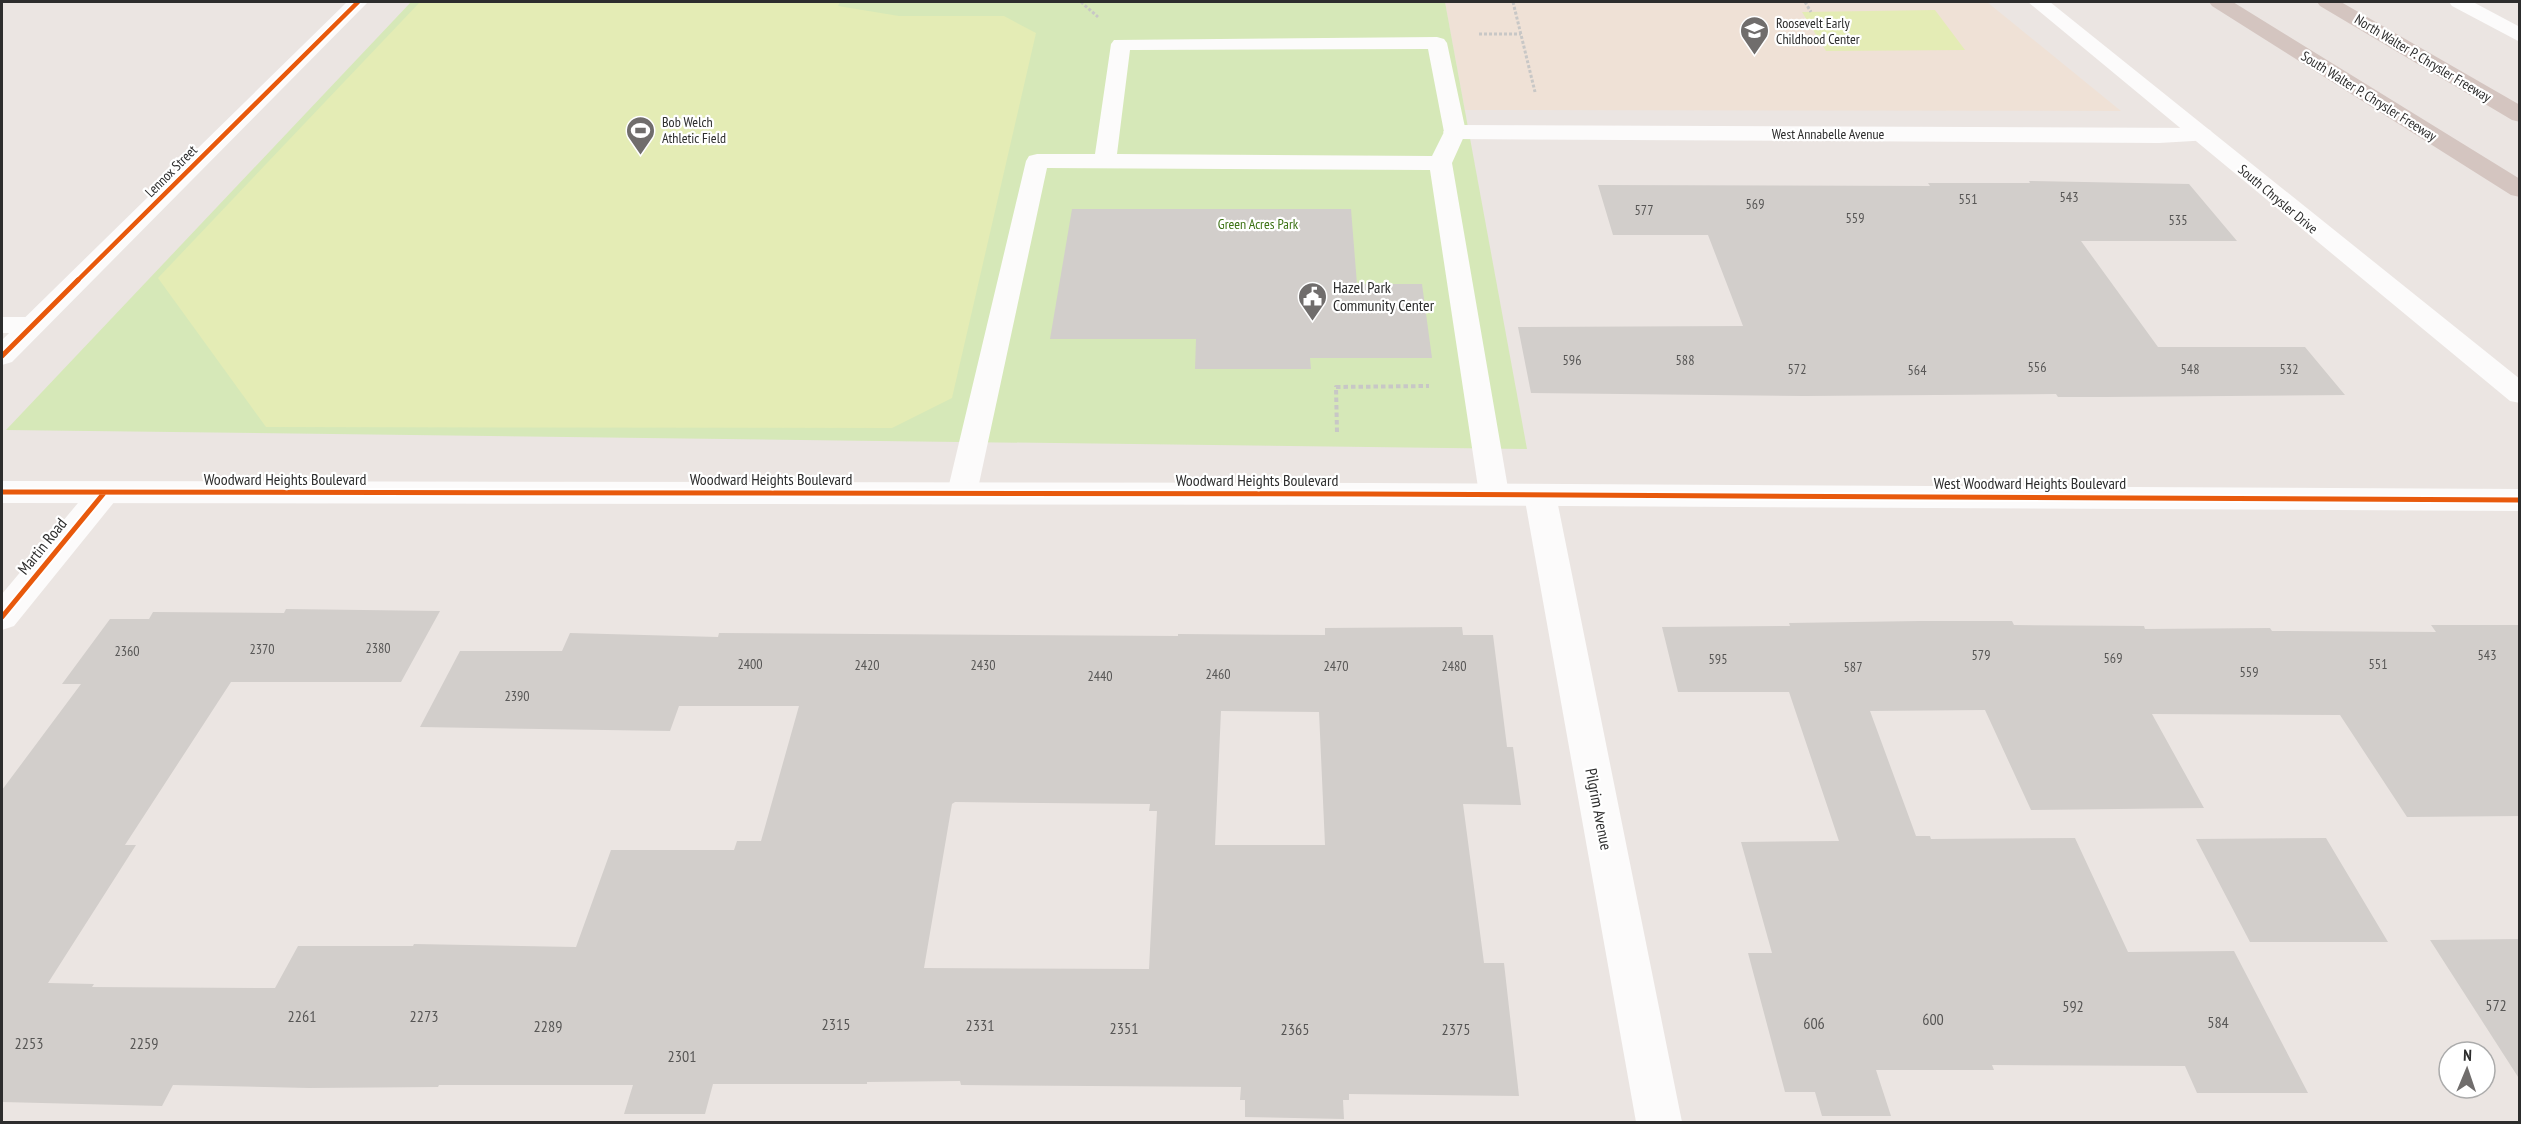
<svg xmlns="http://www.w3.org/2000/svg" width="2521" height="1124" viewBox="0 0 2521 1124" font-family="'PT Sans Narrow',sans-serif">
  <rect width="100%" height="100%" fill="#ebe5e2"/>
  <!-- education -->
  <path fill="#efe1d6" d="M1445,2H1987L2121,111L1465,110Z"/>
  <!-- green -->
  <path fill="#d6e8b8" d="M411,2H1445L1527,449L6,430Z"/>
  <!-- pitch -->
  <path fill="#e4ecb5" d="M420,2H840L838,6L899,16H1004L1036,33L952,398L892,428L266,427L158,278Z
    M1935,10L1965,50L1826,51L1802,12Z"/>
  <!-- building -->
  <path fill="#d2cecb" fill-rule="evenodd" d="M2029,181L2189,184L2237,241H2081L2158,347H2305L2345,395L2106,397H2058L2056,394L1804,396L1531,393L1518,327L1743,326L1708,235H1613L1598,185L1930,186L1928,183H2030Z
    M1072,209H1351L1357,284H1422L1432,358H1310L1311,369H1195L1196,339H1050Z
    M286,609L440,611L401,682H231L125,845H136L48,983L94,984L92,987L275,988L298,946H413L414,944L576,947L611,850H734L737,841H761L799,706H679L670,731L420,727L460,651H562L570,633L718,637L719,633L1178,636V634L1325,635V628L1462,627L1463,635H1493L1507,747H1513L1521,805L1463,804L1484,963H1504L1519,1096L1349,1094V1100H1343L1344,1119L1245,1117V1100H1240L1241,1087L961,1085L960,1081L867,1082V1084H713L705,1114H624L633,1085H439L438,1087L309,1088L173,1085L162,1106L2,1102V790L81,684H62L110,619H149L153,612L284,613ZM1221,711L1319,712L1325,845H1215ZM955,802L1150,804L1149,811H1157L1149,969L924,968L952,804Z
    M1920,621H2012L2014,625L2144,626L2145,629L2270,628L2272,631L2436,632L2431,625H2520V816L2407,817L2340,715L2152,714L2204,808L2031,810L1985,710L1870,711L1916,836H1930L1931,839L2075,838L2128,952L2234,951L2308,1093H2197L2185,1066L1992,1065L1994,1070H1876L1891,1116H1822L1815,1092H1785L1748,953H1772L1741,842L1839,841L1789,692H1678L1662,627L1790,626L1789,623Z
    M2326,838L2388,942H2250L2196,839Z
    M2520,939V1080L2430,940Z"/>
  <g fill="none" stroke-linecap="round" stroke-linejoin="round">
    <!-- path-far1 -->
    <path stroke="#c8c7c6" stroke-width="3" stroke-dasharray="3 2" stroke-linecap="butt" d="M1081,2L1098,17
      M1513,2L1535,92
      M1805,2L1811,12
      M1479,34H1521"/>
    <!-- path -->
    <path stroke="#c8c7c6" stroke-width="4" stroke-dasharray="4.5 3" stroke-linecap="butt" d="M1337,432L1336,387L1429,386"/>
    <!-- lane -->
    <path fill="#fcfbfb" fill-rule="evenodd" d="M1437,37L1444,39L1447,43L1466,132L1452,163L1509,494L1505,501L1494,504L1483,501L1479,494L1430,170L1047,168L977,493L973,500L962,503L951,500L947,493L1026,161L1029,156L1037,154H1095L1111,44L1114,40ZM1428,49L1444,132L1432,156L1117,154L1130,50Z
      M2,317H33L42,319L46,325L42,331L33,333H2Z"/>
    <!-- street -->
    <path fill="#fcfbfb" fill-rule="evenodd" d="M347,2H368L12,362L2,365V340Z
      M1455,125L2202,128L2210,130L2214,135L2210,140L2159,143L1455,139L1447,137L1443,132L1447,127Z
      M104,482L115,485L120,493L115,501L14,626L2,630V594L93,485Z
      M1540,484L1551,487L1556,495L1682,1122H1636L1524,495L1529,487Z"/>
    <!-- secondary -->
    <path fill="#fcfbfb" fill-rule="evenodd" d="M2028,2H2050L2520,379V403L2510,401Z
      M2449,2H2473L2520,27V42L2452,6Z
      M2,481L1367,483L2520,489V511L1367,505L2,503Z"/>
    <!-- highway -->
    <path fill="#d4c5c0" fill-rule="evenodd" d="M2209,2H2233L2520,179V197L2511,195L2212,6Z
      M2317,2H2341L2520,105V122L2512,120L2320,6Z"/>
    <defs>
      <path id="cycleway-far1" d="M77,281L358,2"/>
      <path id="cycleway" d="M2,356L78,280
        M2,492L1367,494L2520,500
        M2,617L104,493"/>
    </defs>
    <!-- cycleway-far1 casing -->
    <use href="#cycleway-far1" stroke="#fff" stroke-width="8"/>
    <!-- cycleway casing -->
    <use href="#cycleway" stroke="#fff" stroke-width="9"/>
    <!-- cycleway-far1 -->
    <use href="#cycleway-far1" stroke="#e8590c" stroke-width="4.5"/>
    <!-- cycleway -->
    <use href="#cycleway" stroke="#e8590c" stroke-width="5"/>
  </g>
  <!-- icons -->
  <defs>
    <symbol id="school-pin" viewBox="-11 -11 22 30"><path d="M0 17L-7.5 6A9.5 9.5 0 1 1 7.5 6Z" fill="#706d6c" stroke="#fff"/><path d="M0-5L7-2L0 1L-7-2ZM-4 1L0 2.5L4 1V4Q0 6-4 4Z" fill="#fff"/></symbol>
    <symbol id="stadium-pin" viewBox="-11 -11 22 30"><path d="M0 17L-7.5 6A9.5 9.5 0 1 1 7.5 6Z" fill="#706d6c" stroke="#fff"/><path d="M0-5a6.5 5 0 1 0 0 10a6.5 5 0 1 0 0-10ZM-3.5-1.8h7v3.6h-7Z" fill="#fff"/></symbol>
    <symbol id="civic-pin" viewBox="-11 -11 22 30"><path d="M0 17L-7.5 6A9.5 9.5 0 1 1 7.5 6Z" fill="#706d6c" stroke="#fff"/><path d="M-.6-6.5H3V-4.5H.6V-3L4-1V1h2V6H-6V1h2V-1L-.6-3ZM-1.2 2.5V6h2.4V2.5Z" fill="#fff"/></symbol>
  </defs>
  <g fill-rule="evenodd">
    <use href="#school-pin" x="1738" y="14" width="33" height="45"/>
    <use href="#stadium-pin" x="624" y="114" width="33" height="45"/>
    <use href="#civic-pin" x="1296" y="280" width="33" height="45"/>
  </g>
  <g text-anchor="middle" stroke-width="4.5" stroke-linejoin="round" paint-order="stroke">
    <!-- far-poi labels -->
    <g font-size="14" fill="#2d2d2d" stroke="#fff" text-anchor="start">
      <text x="1776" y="28">Roosevelt Early<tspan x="1776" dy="16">Childhood Center</tspan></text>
      <text x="662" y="127">Bob Welch<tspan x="662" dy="16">Athletic Field</tspan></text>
    </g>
    <!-- far-street labels -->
    <g font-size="14" fill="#2d2d2d" stroke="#fff">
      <text transform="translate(2423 58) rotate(31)" y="5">North Walter P. Chrysler Freeway</text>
      <text transform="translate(2369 96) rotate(32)" y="5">South Walter P. Chrysler Freeway</text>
      <text x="1828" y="139">West Annabelle Avenue</text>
      <text transform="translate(171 171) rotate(-45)" y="5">Lennox Street</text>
      <text transform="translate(2278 199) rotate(40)" y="5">South Chrysler Drive</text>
    </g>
    <!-- number labels -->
    <g font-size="14" fill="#575655">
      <text x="2069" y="202">543</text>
      <text x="1968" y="204">551</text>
      <text x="1755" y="209">569</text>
      <text x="1644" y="215">577</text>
      <text x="1855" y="223">559</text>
      <text x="2178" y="225">535</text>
      <text x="1572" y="365">596</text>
      <text x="1685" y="365">588</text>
      <text x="2037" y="372">556</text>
      <text x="1797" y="374">572</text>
      <text x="2190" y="374">548</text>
      <text x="2289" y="374">532</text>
      <text x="1917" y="375">564</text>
      <text x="378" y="653">2380</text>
      <text x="262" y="654">2370</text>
      <text x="127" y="656">2360</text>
      <text x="1981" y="660">579</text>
      <text x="2487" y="660">543</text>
      <text x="2113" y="663">569</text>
      <text x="1718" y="664">595</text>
      <text x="750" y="669">2400</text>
      <text x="2378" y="669">551</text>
      <text x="867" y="670">2420</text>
      <text x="983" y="670">2430</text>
      <text x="1336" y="671">2470</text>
      <text x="1454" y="671">2480</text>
      <text x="1853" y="672">587</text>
      <text x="2249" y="677">559</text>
      <text x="1218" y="679">2460</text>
      <text x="1100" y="681">2440</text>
      <text x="517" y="701">2390</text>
    </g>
    <!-- far-park labels -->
    <g font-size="14" fill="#3c7214" stroke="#fff">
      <text x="1258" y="229">Green Acres Park</text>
    </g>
    <!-- poi labels -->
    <g font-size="16" fill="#2d2d2d" stroke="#fff" text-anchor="start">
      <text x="1333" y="293">Hazel Park<tspan x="1333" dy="18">Community Center</tspan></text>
    </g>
    <!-- street labels -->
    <g font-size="16" fill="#2d2d2d" stroke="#fff">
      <text x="285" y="485">Woodward Heights Boulevard</text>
      <text x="771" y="485">Woodward Heights Boulevard</text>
      <text x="1257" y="486">Woodward Heights Boulevard</text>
      <text x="2030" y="489">West Woodward Heights Boulevard</text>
      <text transform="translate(42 546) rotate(-51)" y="6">Martin Road</text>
      <text transform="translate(1599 809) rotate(79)" y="6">Pilgrim Avenue</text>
    </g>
    <!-- near-number labels -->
    <g font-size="16" fill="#575655">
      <text x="2496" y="1011">572</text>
      <text x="2073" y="1012">592</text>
      <text x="302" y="1022">2261</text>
      <text x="424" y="1022">2273</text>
      <text x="1933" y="1025">600</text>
      <text x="2218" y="1028">584</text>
      <text x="1814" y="1029">606</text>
      <text x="836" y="1030">2315</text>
      <text x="980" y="1031">2331</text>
      <text x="548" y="1032">2289</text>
      <text x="1124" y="1034">2351</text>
      <text x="1295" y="1035">2365</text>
      <text x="1456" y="1035">2375</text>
      <text x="29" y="1049">2253</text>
      <text x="144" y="1049">2259</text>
      <text x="682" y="1062">2301</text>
    </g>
  </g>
  <!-- border -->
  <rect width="2521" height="1124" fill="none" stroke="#2d2d2d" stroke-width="6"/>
  <!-- north arrow -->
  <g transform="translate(2467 1070) rotate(2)"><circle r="28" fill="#ffffff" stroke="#ababab" stroke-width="1.5"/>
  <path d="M0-4.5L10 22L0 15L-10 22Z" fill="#706d6c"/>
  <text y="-9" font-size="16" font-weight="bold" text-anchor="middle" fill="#2d2d2d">N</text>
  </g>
</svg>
